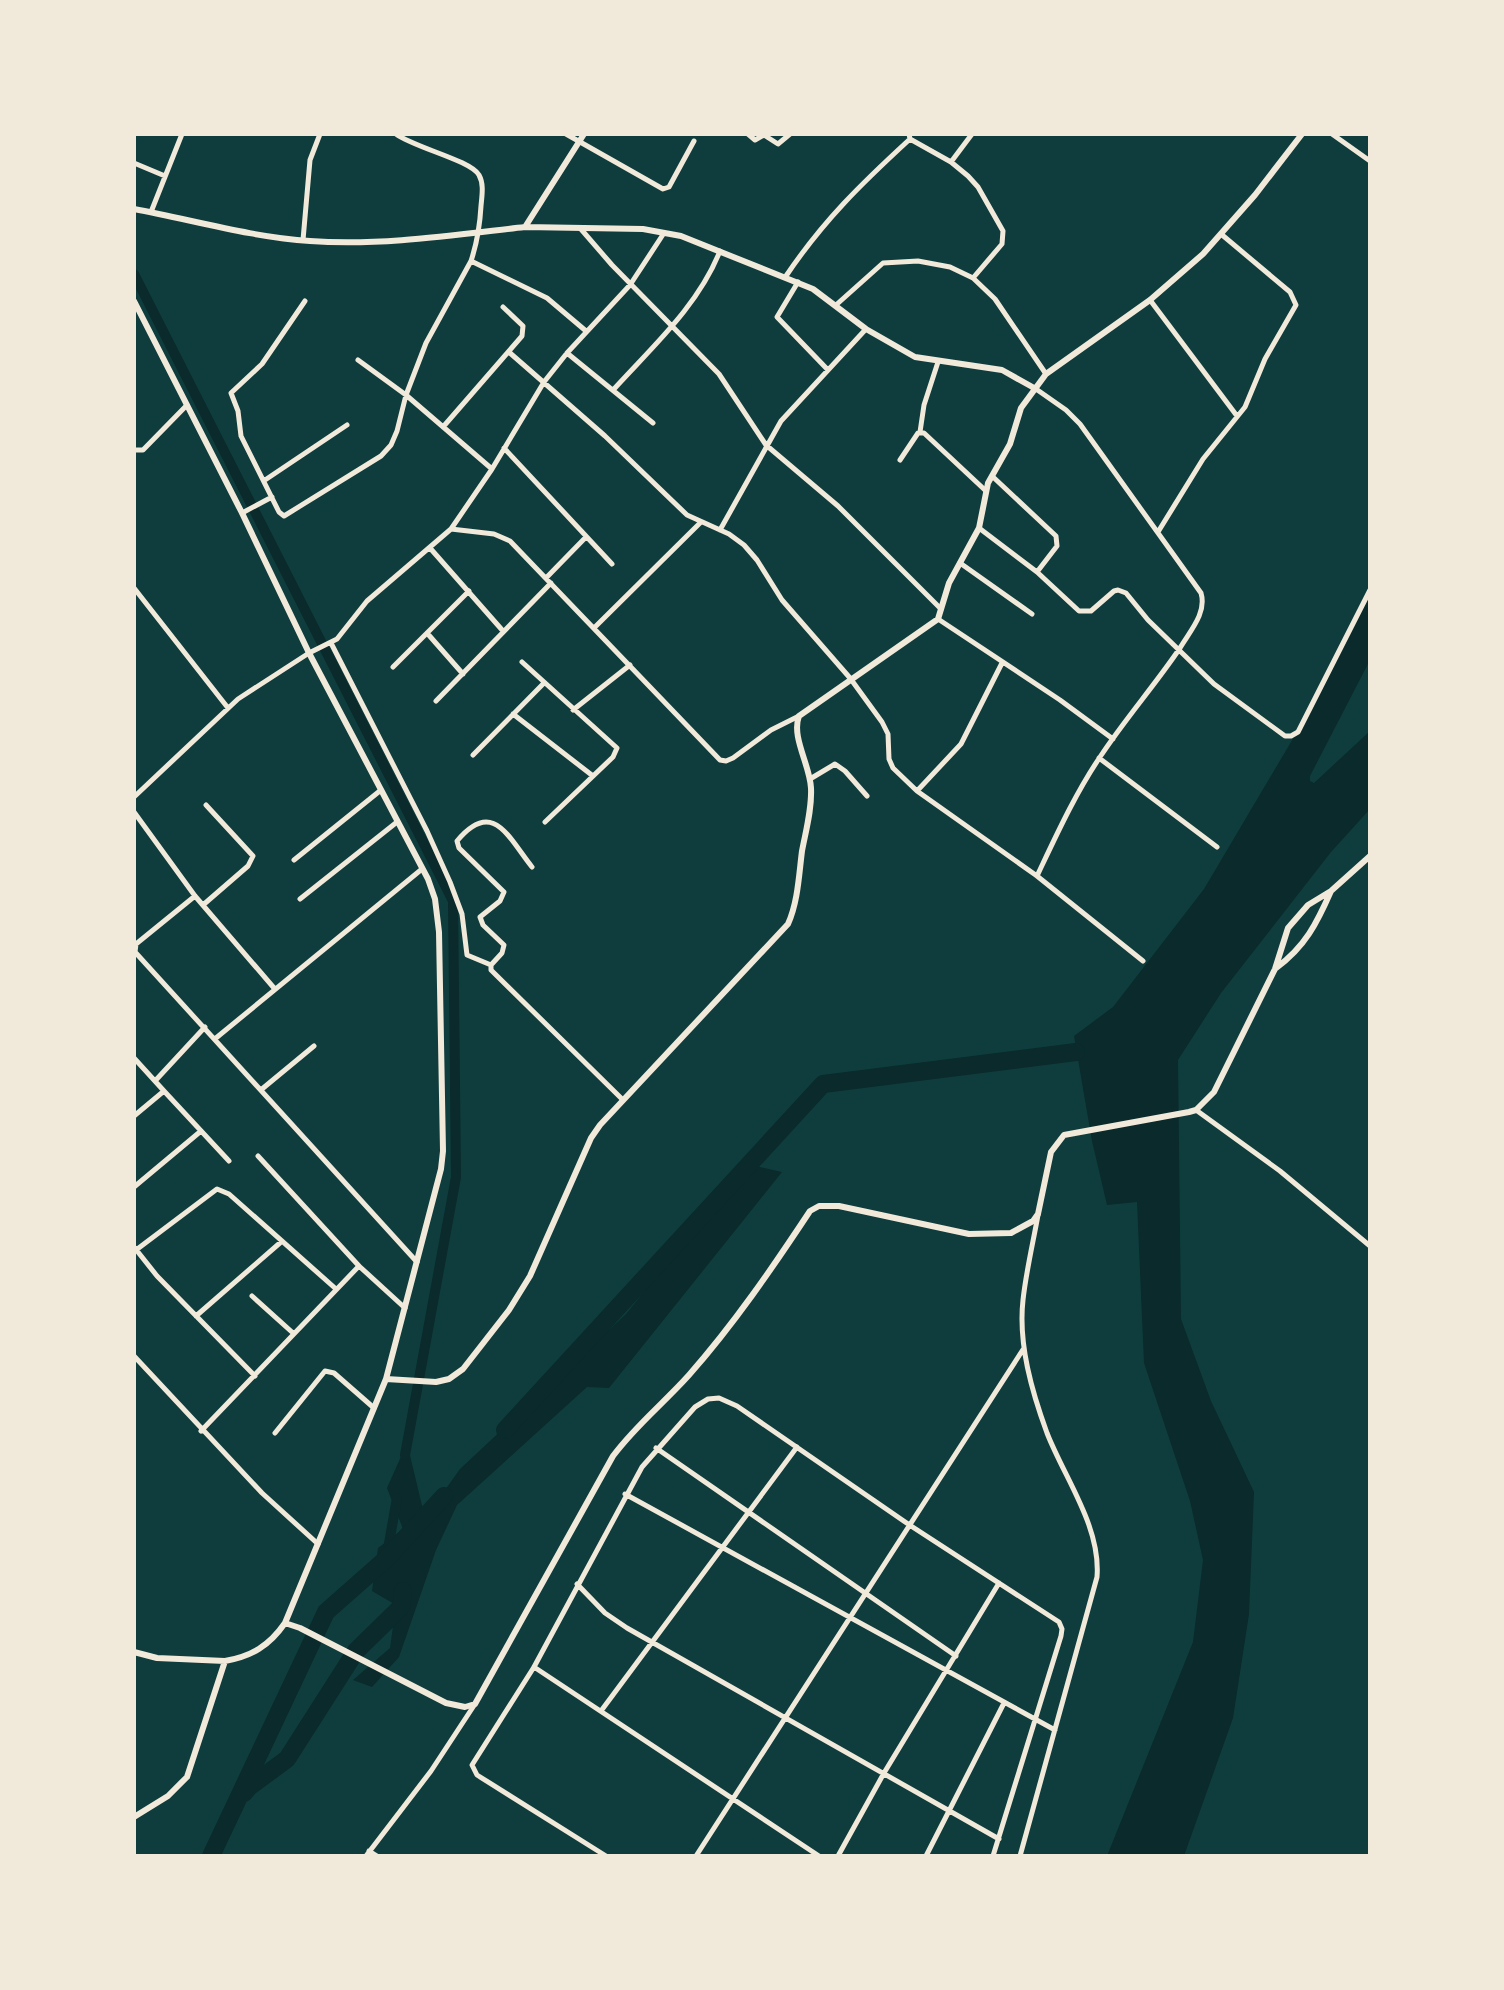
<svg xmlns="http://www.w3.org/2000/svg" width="1504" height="1990" viewBox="0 0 1504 1990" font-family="Helvetica,sans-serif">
  <rect width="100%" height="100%" fill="#0f3d3e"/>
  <!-- water -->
  <path fill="#0a2a2b" d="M1370,596V660L1310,776V781L1314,783L1370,731V809L1331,852L1221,993L1178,1060L1181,1319L1211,1401L1254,1492L1249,1614L1233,1718L1184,1856H1107L1193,1642L1203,1560L1190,1501L1144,1363L1137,1202L1107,1205L1092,1141L1074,1036L1113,1007L1204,889L1291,742Z
    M747,1164L782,1172L609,1388L587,1387L457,1505L436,1550L399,1657L372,1687L353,1680L390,1648L396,1605L372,1591L378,1548L403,1529L387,1488L407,1443L425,1518L460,1469L626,1314Z"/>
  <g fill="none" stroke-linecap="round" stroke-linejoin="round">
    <!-- canal -->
    <path stroke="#0a2a2b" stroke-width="10" d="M134,274L453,901L456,1177L405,1455
      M388,1549L397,1498"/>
    <!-- river -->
    <path stroke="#0a2a2b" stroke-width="18" d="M505,1430L823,1084L1076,1052
      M244,1793L249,1787L287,1759L356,1651L401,1607L403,1591
      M211,1856L326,1612L386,1559L444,1496"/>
    <!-- minor -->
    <path stroke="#f1e9da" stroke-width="5" d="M396,134C415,148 470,160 479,175C484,184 482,195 481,206C480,224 477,243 471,261L547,298L586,331
      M566,134L663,189L669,187L694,141
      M748,134L755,140L764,135L778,144L790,134
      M909,134L910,139L951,162L968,176L978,187L1003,231L1002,244L973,278
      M1332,134L1370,161
      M951,162L972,134
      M134,163L165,176
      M151,212L182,134
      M580,228L612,265L719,374L766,445L838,506L941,609
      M303,240L310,160L320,134
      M786,276C823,221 861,184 910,139
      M798,282L777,317L828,370
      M1150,300L1237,416
      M305,301L262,364L231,393L238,411L241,436L279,512L284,516L381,456L391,445L397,431L406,395L426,343L471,261
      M836,305L883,263L918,261L950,267L973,278L995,299L1046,374
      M510,353L605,436L687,515L729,534L744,545L757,560L782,600L850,678L882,722L888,734L889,759L893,768L917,791L1037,876L1143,961
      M567,353L630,285L664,233
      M358,360L406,395L492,469
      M614,389C653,346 698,306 720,251
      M1036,389L1066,410L1080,424L1201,593C1207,613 1190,631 1180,648C1155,685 1125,719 1100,757C1075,794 1056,836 1037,876
      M443,427L522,336L523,326L503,307
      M920,432L924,405L938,362
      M504,448L612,564
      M134,450H143L187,405
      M900,460L918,433H924L986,491
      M992,476L1056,536L1057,546L1037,572
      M265,480L347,425
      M242,513L272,497
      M979,528L1037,572L1079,611H1091L1114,591L1118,590L1126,593L1148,620L1214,684L1285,736H1291L1298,732L1370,590
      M451,529L494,534L510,541L720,760L726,761L733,758L771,730L799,716
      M720,530L781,421L866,329
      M1158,532L1203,459L1245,407L1265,359L1296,305L1290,292L1221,234
      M430,548L503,631
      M960,563L1032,614
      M546,578L586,537
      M134,588L228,708
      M938,619L1060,700L1113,739
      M595,627L700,523
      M427,633L463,674
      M331,643L427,831L450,882L462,914L467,955L491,965
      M522,662L617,748L613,757L545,822
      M393,667L469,591
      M436,701L551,583
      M573,710L630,665
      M513,714L593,776
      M473,755L544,683
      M1099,758L1217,847
      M810,779L835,764L845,771L867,796
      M917,791L961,744L1002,663
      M134,797L238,699L309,653L337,639L367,601L451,529L492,469L544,382L567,353L653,423
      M134,812L195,896L274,988
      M294,860L381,790
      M532,867C508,837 493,798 457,841L459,848L504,892L500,901L480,917L483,925L504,945L502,953L491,965V970L622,1099
      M195,896L136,944L135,952L417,1262
      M300,899L397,822
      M203,905L248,866L253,856L206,805
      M216,1038L422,869
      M134,1058L164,1091
      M155,1081L205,1027
      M262,1089L314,1046
      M1196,1110L1280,1171L1370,1246
      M134,1116L164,1091L229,1161
      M258,1156L359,1266
      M134,1187L201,1131
      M134,1247L157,1276L255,1376
      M136,1250L217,1189L229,1194L336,1289
      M252,1296L293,1333
      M196,1316L281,1242
      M134,1356L262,1493L318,1544
      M201,1431L359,1266L405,1308
      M275,1433L325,1371L334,1373L374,1408
      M656,1448L956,1656
      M625,1494L1055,1730
      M577,1584L605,1613L627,1628L999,1839
      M534,1667L819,1856
      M601,1711L797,1447
      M369,1851L377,1856
      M366,1856L431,1771L475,1704
      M606,1856L477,1775L472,1765L534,1667L642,1467L695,1407L708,1399L719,1398L737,1406L911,1526L1059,1622L1062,1629L1061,1636L993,1856
      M696,1856L1024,1348
      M838,1856L884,1773L999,1583
      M926,1856L1004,1703
      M1020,1856L1097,1577C1101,1527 1065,1479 1047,1433C1032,1392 1018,1344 1023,1300C1026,1272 1033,1243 1038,1215"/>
    <!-- tertiary -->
    <path stroke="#f1e9da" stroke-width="6" d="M134,209C193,220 250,237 310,241C382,246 454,235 525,227L584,134
      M525,227L643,229L681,236L813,289L866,329L915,357L1002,370L1036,389
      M134,301L242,513L309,653L428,879L435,899L439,932L443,1151L441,1169L386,1379
      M1276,968C1305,947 1317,923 1331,891
      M285,1623L300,1628L446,1703L465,1707L475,1704L613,1456C636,1425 664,1403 689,1375C734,1324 773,1267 810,1211L819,1206H839L969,1234L1011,1233L1033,1221L1038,1214L1051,1152L1064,1135L1189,1112L1196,1110L1214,1092L1275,969L1288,928L1308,905L1331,891L1370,856
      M134,1652L157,1658L225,1661
      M134,1817L168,1796L187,1777L225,1661C252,1656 269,1646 285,1623L386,1379L436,1382L449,1379L463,1369L509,1310L530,1276L591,1138L600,1125L788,924C798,902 799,874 802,851C806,830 812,809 811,788C810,765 791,737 799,716L938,619L949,583L979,528L988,483L1010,444L1021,408L1046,374L1150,300L1203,254L1255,195L1302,134"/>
  </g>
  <!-- border -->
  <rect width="1504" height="1990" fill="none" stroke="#f1e9da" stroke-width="272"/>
</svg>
